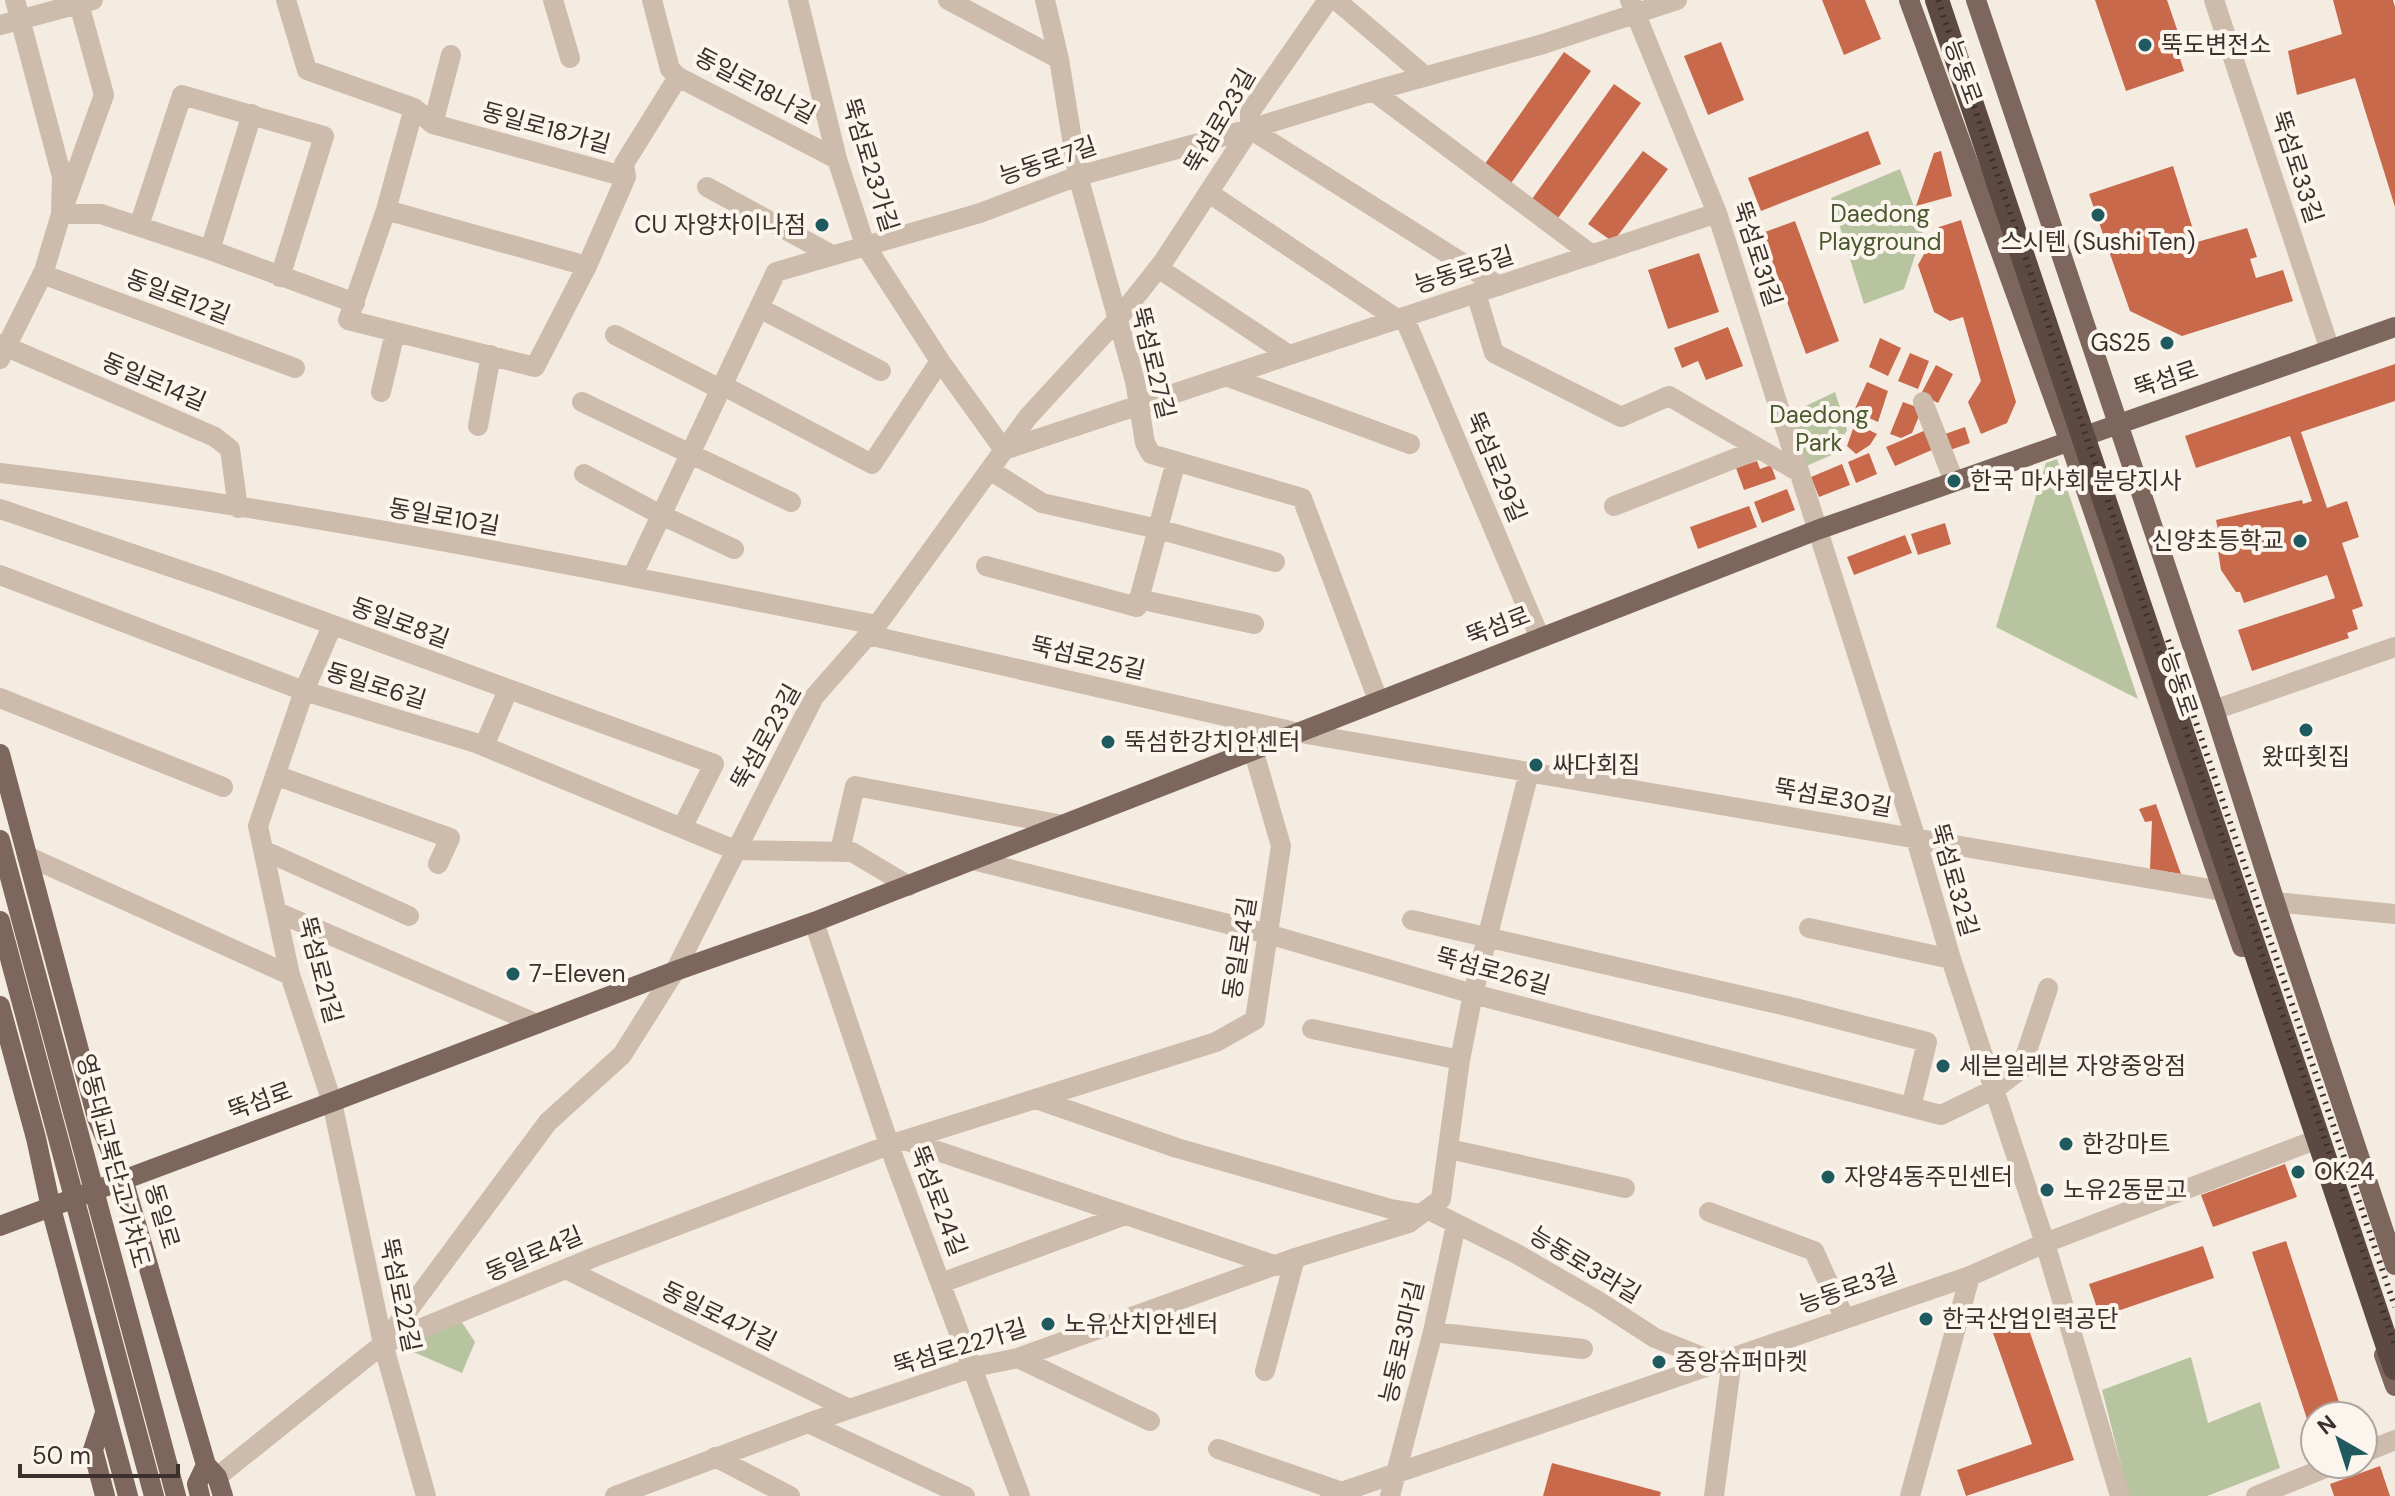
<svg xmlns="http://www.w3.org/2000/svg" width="2395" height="1496" viewBox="0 0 2395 1496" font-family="'DM Sans','Noto Sans KR',sans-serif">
  <rect width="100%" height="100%" fill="#f4ebe1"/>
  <!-- green -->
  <path fill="#b8c4a0" d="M1900,169L1923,231L1904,289L1864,304L1831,198Z
    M1835,392L1847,430L1834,454L1804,467L1789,414Z
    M2057,459L2138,699L1996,627L2046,463Z
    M461,1321L475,1342L462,1373L397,1345Z
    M2191,1357L2208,1423L2260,1402L2280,1468L2207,1496H2129L2102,1390Z"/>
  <!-- building -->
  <path fill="#c8694b" d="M1822,0H1865L1881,39L1844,55Z
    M2095,0H2167L2182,44L2176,46L2184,71L2126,91Z
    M2333,0H2393L2395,7V207L2355,78L2297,95L2288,51L2342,34Z
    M1721,42L1744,100L1708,115L1684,56Z
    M1564,52L1591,71L1509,186L1482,168Z
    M1614,84L1641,103L1558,218L1532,199Z
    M1868,131L1881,164L1761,211L1748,178Z
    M1643,151L1668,169L1613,242L1588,224Z
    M1941,151L1952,196L1916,206L1934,153Z
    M2173,166L2197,242L2247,228L2257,257L2250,259L2256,278L2283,270L2293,301L2182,336L2130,311L2089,194Z
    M1961,220L2016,402L2007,423L1981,434L1968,402L1981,381L1963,317L1950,321L1934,312L1918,265L1939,227Z
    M1795,221L1839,341L1806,354L1762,233Z
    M1699,253L1719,312L1668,329L1648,270Z
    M1728,327L1743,366L1706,380L1698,361L1682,368L1674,348Z
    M1880,338L1901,348L1888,376L1869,367Z
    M1910,353L1929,361L1918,389L1898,381Z
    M2395,364V401L2301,432L2327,508L2347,501L2359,537L2342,543L2363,606L2352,610L2358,629L2347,633L2349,638L2252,671L2238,630L2335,598L2327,575L2244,603L2240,592H2236L2221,570L2217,544H2221L2216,520L2302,500L2303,504L2312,501L2290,436L2196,468L2185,436Z
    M1936,365L1953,374L1938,403L1921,394Z
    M1867,382L1888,391L1878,422L1854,411Z
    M1903,402L1922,409L1912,433L1901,438L1890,434Z
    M1855,423L1877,434L1870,445L1856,454L1847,446Z
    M1965,427L1970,443L1950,450L1945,434Z
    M1926,430L1934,449L1895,466L1886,447Z
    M1869,453L1877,474L1856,483L1848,462Z
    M1757,461L1760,469L1771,465L1776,479L1744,490L1736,468Z
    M1842,464L1850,485L1819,497L1811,477Z
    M1787,489L1795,510L1762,523L1754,502Z
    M1749,506L1757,527L1698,549L1690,527Z
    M1945,523L1951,544L1918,555L1911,534Z
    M1905,535L1912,553L1854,575L1847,557Z
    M2156,804L2181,874L2150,869L2152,821L2145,822L2139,809Z
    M2285,1164L2297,1197L2213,1227L2201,1195Z
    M2286,1241L2342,1411L2326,1416H2315V1420L2308,1422L2252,1252Z
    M2203,1246L2214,1278L2100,1317L2089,1284Z
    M2026,1321L2074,1460L1966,1496L1957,1470L2032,1444L1993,1333Z
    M1552,1463L1661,1492L1660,1496H1543Z
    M2380,1466L2390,1496H2334L2330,1484Z"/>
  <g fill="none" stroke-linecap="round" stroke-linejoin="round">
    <!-- minor -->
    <path stroke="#cdbbac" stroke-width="20" d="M286,0L307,70L414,108L433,124L626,177L624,164L678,77
      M553,0L570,58
      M652,0L670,69L678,77L837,159
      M798,0L837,159L865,245L940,361L1004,450L1717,213
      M948,0L1059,59
      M1045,0L1059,59L1078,176L1135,381L1145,443L1151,454L1302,498L1378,700
      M1336,0L1425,76
      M1630,0L1717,213L1916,839L1951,959L2045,1243L2120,1496
      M2214,0L2330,350
      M79,4L104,95L61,214H101L210,250L355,303
      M0,25L93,0
      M1373,91L1592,255
      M414,108L386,210L348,320L535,367L587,266L626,177
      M433,124L451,55
      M1250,129L1499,286
      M707,187L832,255
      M1209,193L1397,319
      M386,210L587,266
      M139,226L182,95L324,136L280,277
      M210,250L252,114
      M1158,268L1289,355
      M42,274L295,368
      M1476,293L1494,353L1621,417L1669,396L1799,472
      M759,308L881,371
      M1404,317L1540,638
      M615,335L720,389
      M0,344L215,437L230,449L238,508
      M0,359L44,271L61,214L62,177L15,0
      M1226,376L1410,444
      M722,385L872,464L940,361
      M381,392L395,332
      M582,402L791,502
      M1923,402L1954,481
      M478,426L491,355
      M990,470L1042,503L1158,529L1275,562
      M0,473C294,508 586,568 877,625
      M584,474L661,515L734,549
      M1614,506L1759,449
      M0,509L215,582L714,764L682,828
      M986,566L1137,607L1176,461
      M0,575L304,691L476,743L735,850L852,852L909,886
      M632,577L776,272L980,213L1078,176L1250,129L1373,91L1543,44L1677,0
      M1138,599L1254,624
      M332,626L304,691L258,826L290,975L332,1102L383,1344L426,1496
      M868,635L1295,732L2222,891
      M0,698L223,787
      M2214,710L2395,647
      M484,746L508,690
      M275,775L450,838L438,864
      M263,850L409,916
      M840,851L855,786L1063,825
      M27,856L290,975
      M973,860L1268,934L1473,994L1941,1115L1995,1089L2021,1069L2048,988
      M2275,902L2395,914
      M277,912L537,1024
      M1412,920L1795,1008L1927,1042L1911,1107
      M814,922L894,1159L1020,1496
      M1809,928L1951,959
      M1312,1029L1460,1060
      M1036,1099L1177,1148L1391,1209L1421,1214
      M905,1140L1277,1266
      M1449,1149L1625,1188
      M1427,1209L1517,1254L1598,1301L1655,1338L1718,1363
      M1709,1212L1814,1251L1844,1317
      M566,1269L849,1409
      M941,1283L1125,1215
      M1433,1332L1583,1349
      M383,1344L548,1122L622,1055L675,971L814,697L877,625L1028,417L1117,320L1163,262L1250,129V112L1328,0
      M1018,1358L1150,1421
      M1265,1371L1295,1258
      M808,1423L965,1496
      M1218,1449L1342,1492
      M2363,1453L2395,1440
      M715,1457L790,1496
      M217,1477L383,1344L597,1256L889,1145L1216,1042L1255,1020L1281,846L1253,749
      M615,1496L808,1423L974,1367L1018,1358L1295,1258L1409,1223L1441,1199L1460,1060L1473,994L1529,772
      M1330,1496L1970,1276L2045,1243L2310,1142
      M1390,1496L1433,1332L1456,1225
      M1714,1496L1732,1359
      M1910,1496L1970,1276
      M2256,1496L2335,1464"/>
    <!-- major -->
    <path stroke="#7d675c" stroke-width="20" d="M1909,0L2069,440L2242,947
      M1976,0L2214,710L2275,902L2395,1265
      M0,754L97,1118L123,1179L206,1465L217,1477L223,1496
      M0,840L176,1496
      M0,921L154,1496
      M0,1006L36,1138L51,1208L128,1496
      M0,1226L332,1102L675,971L814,922L1817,530L2395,327
      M2384,1355L2395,1386
      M105,1413L93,1450L105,1496
      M200,1496L197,1484L206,1465"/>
    <!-- highway -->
    <path stroke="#5c4a42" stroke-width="24" d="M1937,0L2395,1368"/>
    <!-- rail -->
    <path stroke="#3b302b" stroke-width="6" stroke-dasharray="2 6" stroke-linecap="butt" d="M1938,0L2395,1346
      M2168,640L2395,1307"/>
  </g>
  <!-- markers -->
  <g fill="#1f5a5e" stroke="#fbf5ee" stroke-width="3">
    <circle cx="2145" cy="45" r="8"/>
    <circle cx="2098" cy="215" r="8"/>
    <circle cx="822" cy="225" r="8"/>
    <circle cx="2167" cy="343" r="8"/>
    <circle cx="1954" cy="481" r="8"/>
    <circle cx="2300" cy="541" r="8"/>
    <circle cx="2306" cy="730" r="8"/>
    <circle cx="1108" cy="742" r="8"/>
    <circle cx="1536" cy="765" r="8"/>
    <circle cx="513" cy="974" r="8"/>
    <circle cx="1943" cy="1066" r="8"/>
    <circle cx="2066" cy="1144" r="8"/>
    <circle cx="2298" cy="1172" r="8"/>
    <circle cx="1828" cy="1177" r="8"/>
    <circle cx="2047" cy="1190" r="8"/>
    <circle cx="1926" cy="1319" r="8"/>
    <circle cx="1048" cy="1324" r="8"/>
    <circle cx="1659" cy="1362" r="8"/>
  </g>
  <g text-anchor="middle" stroke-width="8" stroke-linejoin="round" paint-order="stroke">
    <!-- poi labels -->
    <g font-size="24" fill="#3b302b" stroke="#fbf5ee" text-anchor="start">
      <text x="2161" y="53">뚝도변전소</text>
      <text x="806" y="233" text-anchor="end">CU 자양차이나점</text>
      <text x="2098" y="250" text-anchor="middle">스시텐 (Sushi Ten)</text>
      <text x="2151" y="351" text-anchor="end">GS25</text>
      <text x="1970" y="489">한국 마사회 분당지사</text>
      <text x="2284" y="549" text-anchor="end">신양초등학교</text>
      <text x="1124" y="750">뚝섬한강치안센터</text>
      <text x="2306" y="765" text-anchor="middle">왔따횟집</text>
      <text x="1552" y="773">싸다회집</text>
      <text x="529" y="982">7-Eleven</text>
      <text x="1959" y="1074">세븐일레븐 자양중앙점</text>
      <text x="2082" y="1152">한강마트</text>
      <text x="2314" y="1180">OK24</text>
      <text x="1844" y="1185">자양4동주민센터</text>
      <text x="2063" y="1198">노유2동문고</text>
      <text x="1942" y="1327">한국산업인력공단</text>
      <text x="1064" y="1332">노유산치안센터</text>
      <text x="1675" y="1370">중앙슈퍼마켓</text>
    </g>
    <!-- street labels -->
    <g font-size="24" fill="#3b302b" stroke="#fbf5ee">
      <text transform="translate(1963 72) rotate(70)" y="8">능동로</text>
      <text transform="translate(755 86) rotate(28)" y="8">동일로18나길</text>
      <text transform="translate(1220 121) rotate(-60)" y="8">뚝섬로23길</text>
      <text transform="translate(546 128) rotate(15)" y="8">동일로18가길</text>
      <text transform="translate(1048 161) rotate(-19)" y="8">능동로7길</text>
      <text transform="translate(870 165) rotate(73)" y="8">뚝섬로23가길</text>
      <text transform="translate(2297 167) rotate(72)" y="8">뚝섬로33길</text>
      <text transform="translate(1757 254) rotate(72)" y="8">뚝섬로31길</text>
      <text transform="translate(1464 270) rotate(-18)" y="8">능동로5길</text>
      <text transform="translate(178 297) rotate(21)" y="8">동일로12길</text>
      <text transform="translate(1153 363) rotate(76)" y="8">뚝섬로27길</text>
      <text transform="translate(2166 379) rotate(-19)" y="8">뚝섬로</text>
      <text transform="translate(154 382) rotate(23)" y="8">동일로14길</text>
      <text transform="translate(1496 467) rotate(67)" y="8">뚝섬로29길</text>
      <text transform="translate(444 517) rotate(10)" y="8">동일로10길</text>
      <text transform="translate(400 623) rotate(20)" y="8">동일로8길</text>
      <text transform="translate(1498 626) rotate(-21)" y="8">뚝섬로</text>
      <text transform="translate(1088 658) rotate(13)" y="8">뚝섬로25길</text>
      <text transform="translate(2179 684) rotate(71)" y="8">능동로</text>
      <text transform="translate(376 686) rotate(17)" y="8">동일로6길</text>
      <text transform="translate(766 737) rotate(-61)" y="8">뚝섬로23길</text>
      <text transform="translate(1833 798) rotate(10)" y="8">뚝섬로30길</text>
      <text transform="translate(1954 880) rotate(74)" y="8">뚝섬로32길</text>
      <text transform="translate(1240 948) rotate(-81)" y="8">동일로4길</text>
      <text transform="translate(320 970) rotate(75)" y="8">뚝섬로21길</text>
      <text transform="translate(1493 971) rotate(15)" y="8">뚝섬로26길</text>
      <text transform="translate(260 1101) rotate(-20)" y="8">뚝섬로</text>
      <text transform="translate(113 1161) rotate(75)" y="8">영동대교북단고가차도</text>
      <text transform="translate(938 1201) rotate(69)" y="8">뚝섬로24길</text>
      <text transform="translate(162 1216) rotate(73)" y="8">동일로</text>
      <text transform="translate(534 1254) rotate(-23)" y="8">동일로4길</text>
      <text transform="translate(1585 1265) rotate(31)" y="8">능동로3라길</text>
      <text transform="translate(1848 1289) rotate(-19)" y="8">능동로3길</text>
      <text transform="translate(400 1295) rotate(78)" y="8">뚝섬로22길</text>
      <text transform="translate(719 1316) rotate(26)" y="8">동일로4가길</text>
      <text transform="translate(1402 1342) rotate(-77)" y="8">능동로3마길</text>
      <text transform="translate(960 1347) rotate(-17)" y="8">뚝섬로22가길</text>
    </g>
    <!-- park labels -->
    <g font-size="24" fill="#4a5a2e" stroke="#fbf5ee">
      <text x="1880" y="222">Daedong<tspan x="1880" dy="28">Playground</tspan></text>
      <text x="1819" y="423">Daedong<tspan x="1819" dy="28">Park</tspan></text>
    </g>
  </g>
  <!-- north arrow -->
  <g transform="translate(2339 1440) rotate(321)"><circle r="38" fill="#fbf5ee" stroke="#aea6a0" stroke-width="2"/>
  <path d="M0-6L14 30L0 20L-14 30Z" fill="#1f5a5e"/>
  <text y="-12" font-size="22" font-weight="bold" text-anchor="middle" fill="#3b302b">N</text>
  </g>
  <!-- scale -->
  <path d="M20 1464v12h158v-12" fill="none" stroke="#3b302b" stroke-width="4"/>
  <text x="32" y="1464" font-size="24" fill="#3b302b" stroke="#fbf5ee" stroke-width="6" paint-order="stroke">50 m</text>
</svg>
